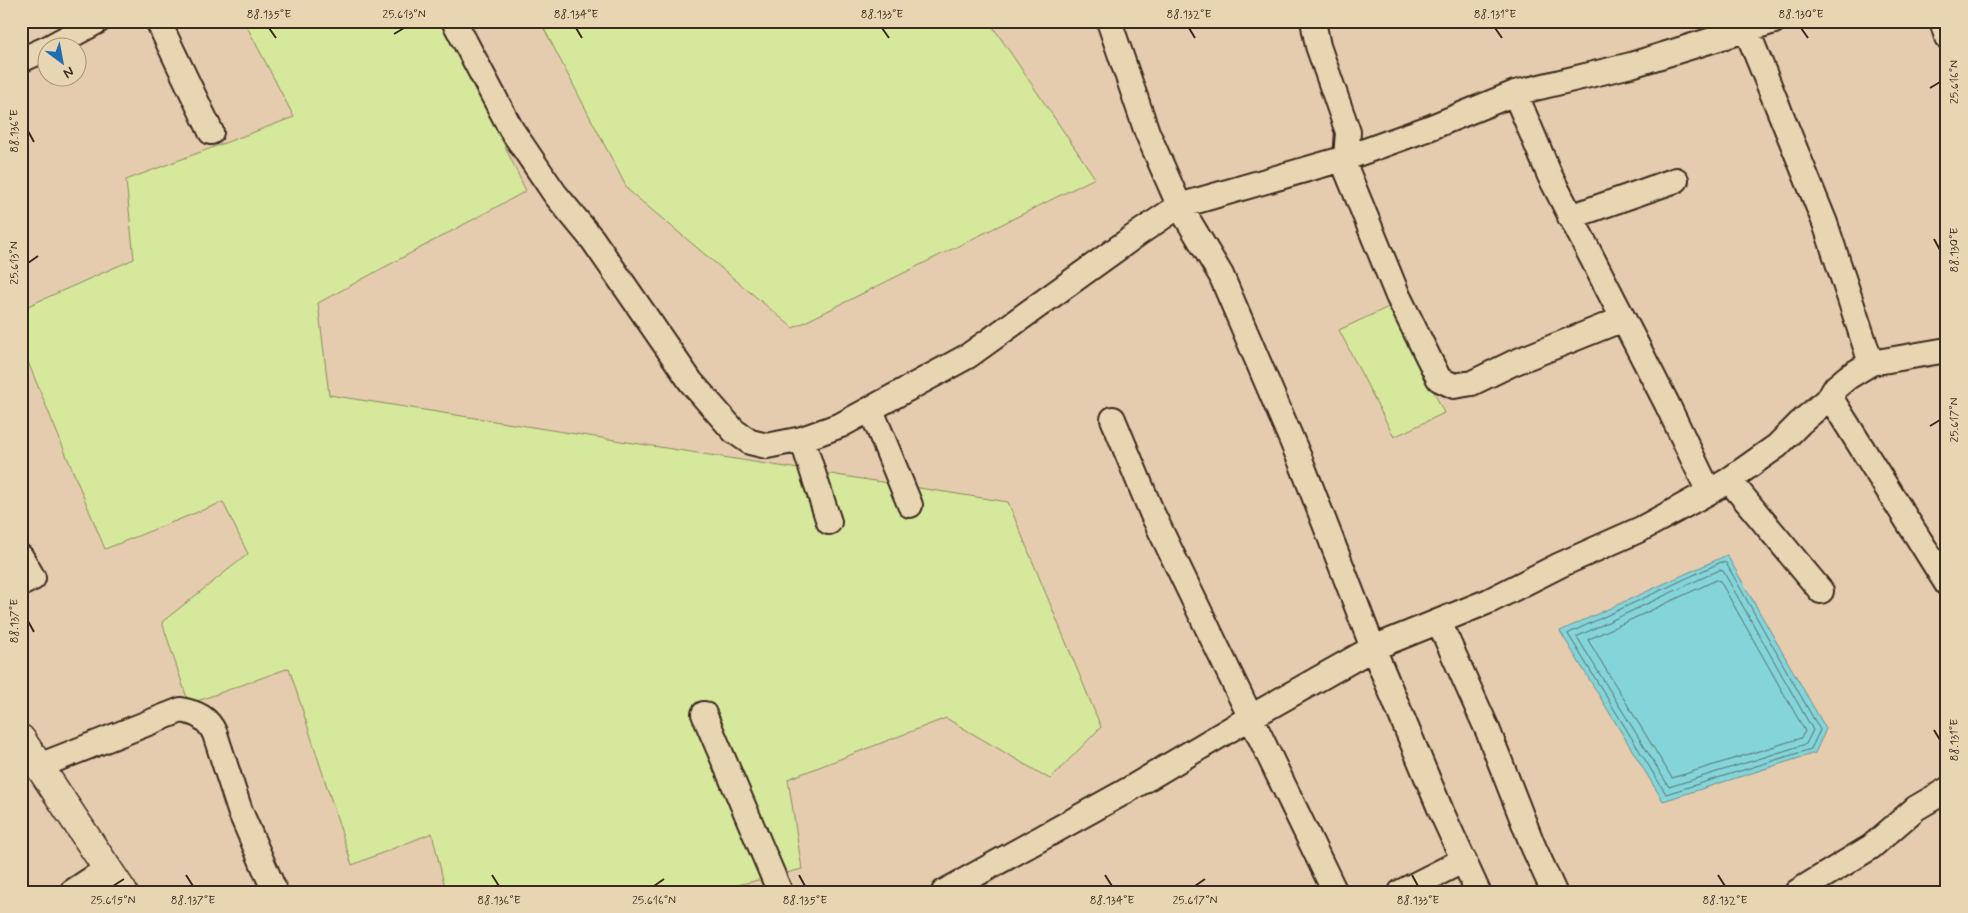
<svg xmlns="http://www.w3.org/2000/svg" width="1968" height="913" viewBox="0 0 1968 913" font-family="Mynerve,sans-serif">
  <rect width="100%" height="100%" fill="#e6ccaf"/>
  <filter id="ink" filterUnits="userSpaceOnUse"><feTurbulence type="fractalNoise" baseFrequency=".02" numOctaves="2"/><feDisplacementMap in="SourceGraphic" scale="10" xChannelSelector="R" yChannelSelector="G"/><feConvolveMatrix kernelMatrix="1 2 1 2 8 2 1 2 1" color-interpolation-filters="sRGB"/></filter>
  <g filter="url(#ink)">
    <!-- green -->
    <path fill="#d6e89c" stroke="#88895d" d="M244,21H446L526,191L318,303L329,395L1008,502L1101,727L1050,779L946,718L788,779L802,869L710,892H446L432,833L352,865L289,668L189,704L162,622L248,554L223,502L105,549L21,345V309L134,259L126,180L294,117Z
      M540,21H989L1095,178L793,328L628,190Z
      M1393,305L1444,413L1394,437L1339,330Z"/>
    <!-- water -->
    <path fill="#84d5da" stroke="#67918f" d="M1727,555L1826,729L1815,753L1663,801L1560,631Z"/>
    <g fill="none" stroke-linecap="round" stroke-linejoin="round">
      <!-- shore -->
      <path stroke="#586e69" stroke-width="1" d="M1722,562L1726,563L1820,730L1811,749L1666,794L1568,634Z
        M1720,570L1723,571L1813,730L1806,744L1669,787L1577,637Z
        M1717,580L1720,581L1805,731L1801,738L1672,778L1588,640Z"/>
      <defs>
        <path id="minor" d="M158,21L211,132
          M454,21L511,129L555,194L593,240L691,382L734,431L750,442L767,446L802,439L841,425L968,356L1139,233L1179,206L1346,158L1429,128L1515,93L1631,65L1774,21
          M1109,21L1147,132L1179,205L1221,275L1301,462L1373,648L1441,811L1478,892
          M1313,21L1318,46L1348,132L1346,158
          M1743,21L1825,223L1871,363
          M1942,21L1947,37
          M48,48L98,21
          M21,60L48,48
          M1515,93L1550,176L1667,404L1709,492
          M1342,159L1398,296L1439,379L1454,386L1472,383L1513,363L1623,319
          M1570,217L1676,180
          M1830,397L1947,584
          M871,410L910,505
          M1113,419L1152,513L1335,892
          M802,439L829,522
          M1729,480L1821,591
          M21,557L33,578L21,584
          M1439,622L1488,731L1533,846L1554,892
          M704,714L780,892
          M39,766L181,710C197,713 208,718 215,734L240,811L275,892
          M72,892L107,869
          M944,892L1128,790L1251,717L1373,648L1489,601L1560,565L1641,529L1709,492L1729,480L1777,446L1800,423L1830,397L1836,387L1848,377L1871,363L1947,350
          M1401,892L1464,860
          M1797,892L1871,847L1916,808L1947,790"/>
        <path id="major" d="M21,739L123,892"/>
      </defs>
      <!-- minor casing -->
      <use href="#minor" stroke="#3b2a1e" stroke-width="28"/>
      <!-- major casing -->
      <use href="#major" stroke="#3b2a1e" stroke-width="31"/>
      <!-- minor -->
      <use href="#minor" stroke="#e8d6b3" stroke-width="24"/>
      <!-- major -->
      <use href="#major" stroke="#e8d6b3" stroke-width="28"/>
    </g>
  </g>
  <!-- ticks -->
  <path fill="none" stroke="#3b2a1e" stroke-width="2" d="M269,28L276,38M576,28L582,38M882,28L889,38M1189,28L1195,38M1495,28L1502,38M1801,28L1808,38M394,34L404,28M1930,88L1940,82M28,131L34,142M1934,239L1940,250M28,263L38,256M1930,426L1940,420M28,621L34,632M1934,730L1940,740M186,875L193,886M492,875L499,886M799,875L805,886M1105,875L1112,886M1412,875L1418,886M1718,875L1725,886M113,886L124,879M654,886L664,879M1195,886L1205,879"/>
  <!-- margin -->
  <rect width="1968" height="913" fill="none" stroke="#e8d6b3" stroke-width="55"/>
  <!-- north arrow -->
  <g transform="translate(62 62) rotate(148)"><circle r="24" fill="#e8d6b3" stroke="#a39177"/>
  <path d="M0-4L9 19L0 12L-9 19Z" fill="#1f6fb2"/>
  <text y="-8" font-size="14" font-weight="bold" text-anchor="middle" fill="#3b2a1e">N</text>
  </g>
  <rect x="28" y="28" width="1912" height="858" fill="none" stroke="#3b2a1e" stroke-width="2"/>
  <g font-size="12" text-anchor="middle" fill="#3b2a1e">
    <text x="269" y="18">88.135°E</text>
    <text x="404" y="18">25.613°N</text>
    <text x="576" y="18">88.134°E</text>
    <text x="882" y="18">88.133°E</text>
    <text x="1189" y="18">88.132°E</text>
    <text x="1495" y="18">88.131°E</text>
    <text x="1801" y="18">88.130°E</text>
    <text transform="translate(1954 82) rotate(-90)" y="4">25.616°N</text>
    <text transform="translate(14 131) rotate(-90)" y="4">88.136°E</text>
    <text transform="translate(1954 250) rotate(-90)" y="4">88.130°E</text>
    <text transform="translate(14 263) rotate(-90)" y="4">25.613°N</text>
    <text transform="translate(1954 420) rotate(-90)" y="4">25.617°N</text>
    <text transform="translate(14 621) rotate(-90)" y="4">88.137°E</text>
    <text transform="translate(1954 740) rotate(-90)" y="4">88.131°E</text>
    <text x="113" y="904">25.615°N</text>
    <text x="193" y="904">88.137°E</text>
    <text x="499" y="904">88.136°E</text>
    <text x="654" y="904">25.616°N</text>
    <text x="805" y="904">88.135°E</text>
    <text x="1112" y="904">88.134°E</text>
    <text x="1195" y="904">25.617°N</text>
    <text x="1418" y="904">88.133°E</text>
    <text x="1725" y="904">88.132°E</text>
  </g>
</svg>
